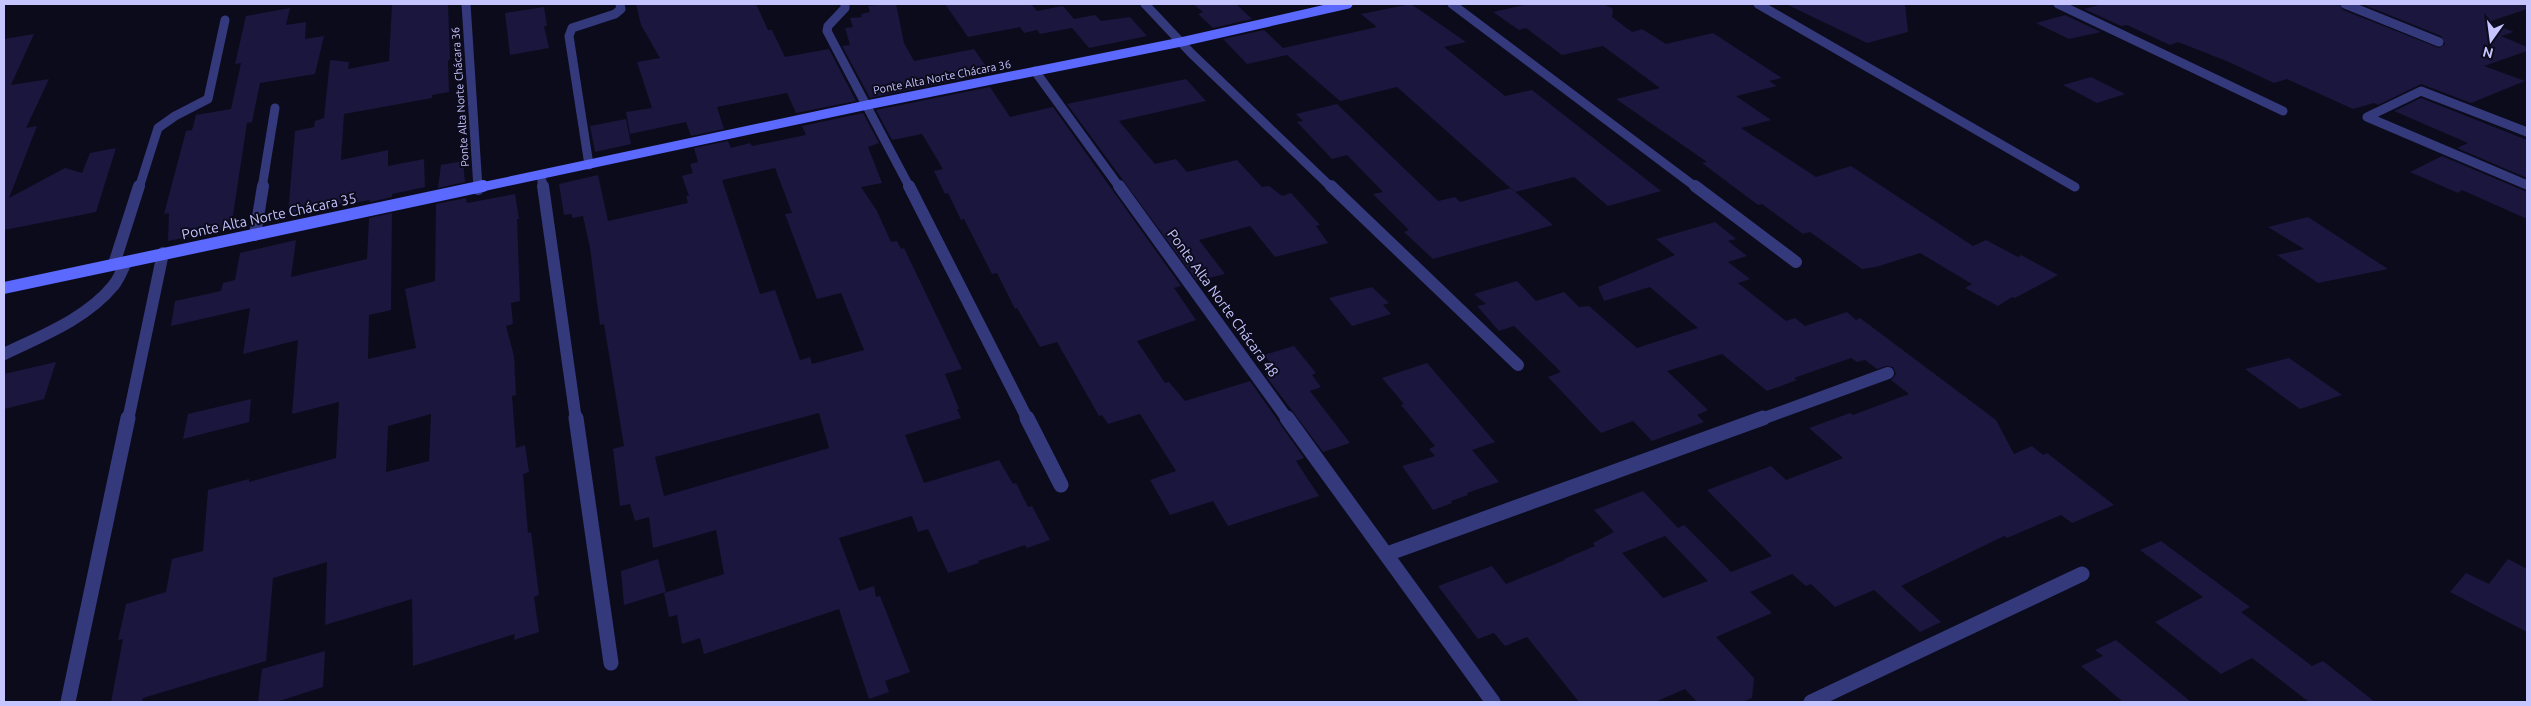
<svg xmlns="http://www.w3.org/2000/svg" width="2531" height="706" viewBox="0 0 2531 706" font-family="Ubuntu,sans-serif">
  <rect width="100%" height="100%" fill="#0c0b1c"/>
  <!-- building -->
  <path fill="#1a163d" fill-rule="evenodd" d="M392,4H448L450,59L448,61L449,92L432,95V98L344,114L341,160L388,150V166L424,159L425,187L392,194V197L370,202V200L343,205L344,203L288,214L295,131L314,127L315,121L324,118L330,60L349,62L348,69L389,61Z
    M636,4H756L768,30H772L785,57L829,49L856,101L796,113L787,93L717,107L724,129L691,136L686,122L630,134L626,112L652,108L637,62L660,58L641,25Z
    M884,4H896L904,43L914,61L974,49L988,69L979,70L982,75L870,98L842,46L850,45L845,28L853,27L850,18L862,17L861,14L870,12L868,6Z
    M945,4H1031L1037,11L1063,6L1074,19L1095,15L1101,21L1130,17L1147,36L1089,48L1072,28L1040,34L1037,30L1024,33L1020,27L968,37Z
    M1193,4H1236L1252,19L1213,28L1198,14L1203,12Z
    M1411,4L1466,42L1444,47L1505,96L1532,90L1661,191L1608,206L1574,177L1515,192L1397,87L1340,101L1287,55L1247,64L1223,39L1264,30L1283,48L1377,27L1361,14Z
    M1528,4H1604L1613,9L1612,17L1632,32L1642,29L1666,44L1713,33L1782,78L1769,81L1777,86L1736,96L1771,120L1741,128L1816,177L1851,166L1973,246L1986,240L2018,257L2021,255L2058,275L2015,298L2012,297L1998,306L1965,288L1972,284L1920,253L1876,267L1862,269L1810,232L1803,234L1762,204L1758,205L1702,163L1707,162L1616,99L1660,88L1603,46L1562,55L1526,28L1519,30L1493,12Z
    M1786,4H1905L1908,32L1867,43Z
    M2102,4H2339L2343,10L2439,48L2445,44L2441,36L2362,4H2527V9L2488,22L2514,32L2501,36L2527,47V51L2484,66L2525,81L2471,103L2421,84L2378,105L2374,103L2353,109L2287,79L2274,83L2229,62L2178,42L2170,45L2127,25L2121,26L2084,9Z
    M544,7L547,26H544L549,48L510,55L505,13Z
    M290,8L286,25L306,22L305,39L324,36L315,74L260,83L252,122L247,123L231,228L168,241L169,213L164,214L186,131L192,130L196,115L231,109L241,63L235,64L246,16Z
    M2065,15L2101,32L2069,39L2036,23Z
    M34,34L11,85L49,79L26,128L37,126L9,198L65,168L82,173L90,153L116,148L96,212L4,230V39Z
    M2091,77L2125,94L2097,103L2063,85Z
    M1186,79L1206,101L1119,121L1155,164L1176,159L1187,172L1237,160L1262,187L1269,186L1282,196L1291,193L1320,225L1316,226L1328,243L1275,257L1250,226L1199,240L1225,274L1197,281L1067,104Z
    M990,87L1010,117L1053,107L1181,286L1174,288L1196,320L1137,341L1165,383L1169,382L1185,401L1250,381L1304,458L1296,461L1319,496L1228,526L1213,501L1170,515L1150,480L1176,471L1140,414L1108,424L1102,415L1099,416L1057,342L1040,347L1017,308L1015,309L997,273L992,274L964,219L961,220L948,193L945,194L934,171L943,169L922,134L892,140L876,110Z
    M2421,98L2527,140V178L2457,148L2468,143L2394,111Z
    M1337,104L1438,201L1455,197L1460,202L1511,188L1553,225L1433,259L1404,232L1409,230L1373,194L1383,192L1347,155L1332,159L1297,122L1303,121L1296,114Z
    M863,113L879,143L868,147L882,183L861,187L877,211L891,242L897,241L901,249L904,248L962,369L945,374L959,409H957L961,418L905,435L924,483L999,460L1013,484L1016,483L1028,507L1032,506L1050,540L1027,548L1025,545L978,561L979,563L948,573L928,529L918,532L912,516L839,538L859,591L874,586L876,597L880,596L910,672L885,681L889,692L869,699L839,609L704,654L700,638L682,644L677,615L669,617L664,593L724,574L716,530L653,548L649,517L635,521L630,504L620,506L613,449L624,446L604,324L600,325L590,248L583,216L572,218V214L564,215L559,184L598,175L608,221L688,203L686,196H689L682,176L693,173L690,164L698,162L694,148L728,141L731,148L750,143L752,146L806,135L802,126ZM775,168L792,213L785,214L817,299L841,293L864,350L812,364L810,357L800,360L775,290L760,294L722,180ZM819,413L829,448L664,496L655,457Z
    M626,119L631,144L595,152L590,126Z
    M2442,156L2527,192V219L2462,190L2458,193L2410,172Z
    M463,161L465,182L438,188L441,165Z
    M515,194L519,219H517L520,301L511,303L513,324L506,326L514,356L516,395L512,396L516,448L525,445L529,472L523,474L528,533L531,532L539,595L534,597L539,632L514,640L515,634L413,666L412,599L325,625L327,562L273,578L266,661L143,698L142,702H111L123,639L118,640L126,604L166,592L172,559L203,551L208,490L249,479V482L336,458L339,402L292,414L298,340L243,354L250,308L171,326L175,301L221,291L223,283L235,280L240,253L296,240L291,277L367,259L369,218L392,213L391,310L369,315L368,359L416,348L405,289L435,281L436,204L466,198L467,203ZM431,414L429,461L386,472L388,426Z
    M2308,217L2388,269L2318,283L2277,255L2304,249L2268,227Z
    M1715,222L1736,239L1728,241L1747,256L1728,262L1750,279L1738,283L1786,321L1795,318L1805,326L1847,312L1856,320L1860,318L1996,420L2014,454L2032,446L2043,455L2047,453L2114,505L2072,523L2061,515L2007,538L2004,536L1901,586L1941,622L1920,632L1874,590L1835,607L1811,584L1806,586L1792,574L1750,592L1772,613L1716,637L1754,678L1752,698L1742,702H1697L1685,689L1655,702H1579L1527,637L1505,646L1494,633L1478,639L1438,586L1492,566L1506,584L1565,560L1564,559L1595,546L1593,543L1614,532L1594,510L1643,491L1678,528L1684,525L1731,572L1772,556L1707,490L1771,466L1786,480L1843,458L1809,428L1850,413L1853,415L1909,394L1891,380L1896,374L1893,367L1886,366L1877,369L1865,360L1857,362L1851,358L1794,378L1797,380L1767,391L1722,354L1667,371L1708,410L1697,415L1704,422L1652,441L1633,421L1601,433L1548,377L1561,372L1514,326L1499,331L1477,306L1486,304L1474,294L1517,281L1536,301L1564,292L1579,307L1589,306L1637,348L1698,328L1650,287L1604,301L1598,287L1675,255L1656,239ZM1665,536L1708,581L1663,598L1622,553Z
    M1372,287L1389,303L1383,305L1391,314L1352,326L1329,298Z
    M1294,346L1316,373L1312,375L1321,387L1310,391L1350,443L1323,452L1266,376L1278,373L1264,355Z
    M2289,358L2342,395L2300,409L2245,369Z
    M56,362L44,399L4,409V374Z
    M1427,363L1495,442L1472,450L1499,482L1467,493L1468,495L1451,501L1452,503L1433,510L1402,466L1435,456L1429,449L1435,446L1401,405L1404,404L1382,378Z
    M251,399L249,422L183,439L188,414Z
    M2161,541L2250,607L2241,612L2312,666L2323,661L2375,702H2309L2252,658L2221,674L2155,622L2203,597L2140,550Z
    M658,559L666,592L624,605L621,571Z
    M2508,559L2527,569V632L2450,592L2466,573L2489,584Z
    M2116,640L2122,645L2191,702H2123L2081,666L2103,656L2095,650Z
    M325,651L323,687L276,702H258L262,669Z"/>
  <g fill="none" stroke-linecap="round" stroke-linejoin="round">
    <!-- lane-far1 -->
    <path stroke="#34397c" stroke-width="9" d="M589,165L569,36L572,28L615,14L621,9L620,4
      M262,188L275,108"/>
    <!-- lane -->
    <path stroke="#34397c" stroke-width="12" d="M255,235L263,186
      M4,354C41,336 86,319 113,286C119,279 122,270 126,262"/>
    <!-- street-far2 -->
    <path stroke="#34397c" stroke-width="9" d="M466,4L478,188
      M845,4V8L828,26L827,31L910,188
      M1145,4L1191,53L1332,188
      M1452,4L1697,188
      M1758,4L2075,187
      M2058,4L2283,111
      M2345,4L2439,42
      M1035,71L1120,188
      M2527,132L2421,91L2367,117L2527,185
      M541,175L543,188
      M139,188L158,128L175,116L208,99L225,20"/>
    <!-- street-far1 -->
    <path stroke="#34397c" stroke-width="12" d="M478,186V189
      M543,186L576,420
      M909,186L1028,420
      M1119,186L1288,420
      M1331,186L1518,365
      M1695,186L1796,262
      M114,264L139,186
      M128,420L163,253
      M1759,420L1888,373"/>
    <!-- street -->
    <path stroke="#34397c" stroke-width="15" d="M576,418L611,663
      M1027,418L1061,485
      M1287,418L1493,702
      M1387,554L1763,418
      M68,702L128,418
      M1811,702L2082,574"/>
    <!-- secondary-far1 -->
    <path stroke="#5c69ff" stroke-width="9" d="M477,188L867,105L1181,42L1348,4"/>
    <!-- secondary -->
    <path stroke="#5c69ff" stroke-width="12" d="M4,288L483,186"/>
  </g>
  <g text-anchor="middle" stroke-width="4" stroke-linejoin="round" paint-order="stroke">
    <!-- far-street labels -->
    <g font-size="11" fill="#c6c5ff" stroke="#0c0b1c">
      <text transform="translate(942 77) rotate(-11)" y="4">Ponte Alta Norte Chácara 36</text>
      <text transform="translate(460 97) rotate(-94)" y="4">Ponte Alta Norte Chácara 36</text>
    </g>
    <!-- street labels -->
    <g font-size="14" fill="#c6c5ff" stroke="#0c0b1c">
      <text transform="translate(269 216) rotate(-12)" y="5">Ponte Alta Norte Chácara 35</text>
      <text transform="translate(1223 303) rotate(54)" y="5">Ponte Alta Norte Chácara 48</text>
    </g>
  </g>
  <!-- border -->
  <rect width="2531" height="706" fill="none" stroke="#c6c5ff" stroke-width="10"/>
  <!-- north arrow -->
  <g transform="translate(2491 40) rotate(194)" stroke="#0c0b1c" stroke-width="4" paint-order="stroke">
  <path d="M0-4L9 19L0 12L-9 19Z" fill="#c6c5ff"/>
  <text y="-8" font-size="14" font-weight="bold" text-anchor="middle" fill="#c6c5ff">N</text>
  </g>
</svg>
